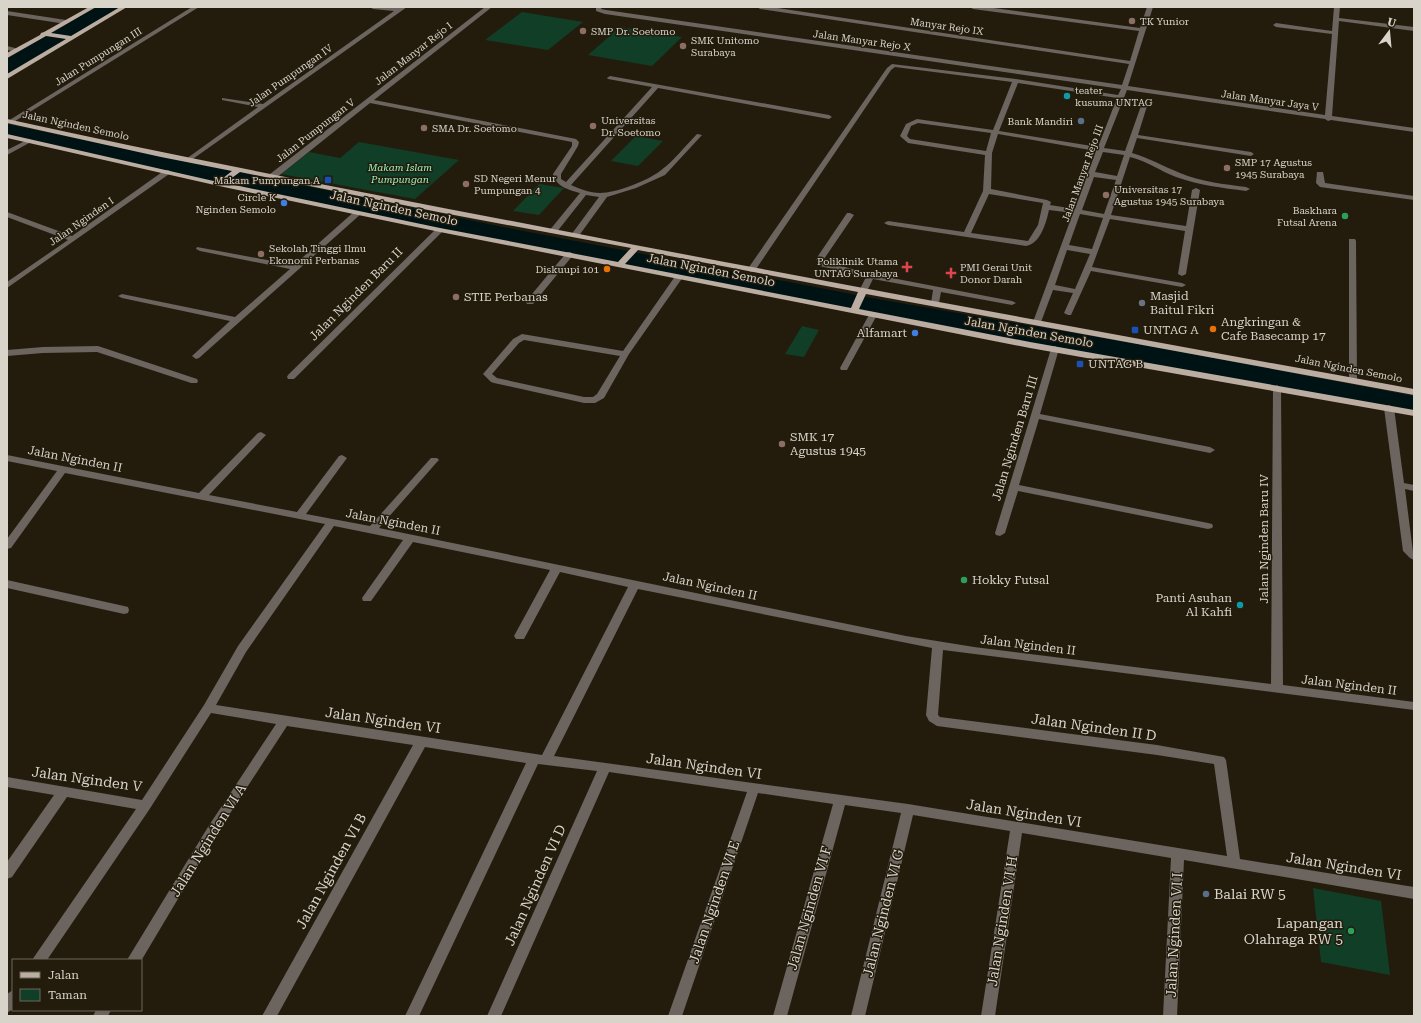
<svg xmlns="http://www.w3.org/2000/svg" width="1421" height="1023" viewBox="0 0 1421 1023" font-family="'Roboto Serif',serif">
  <rect width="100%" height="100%" fill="#231c0d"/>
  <!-- green -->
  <path fill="#113e26" d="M522,12L583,22L548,50L485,40Z
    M620,27L682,37L652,66L588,55Z
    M636,136L663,141L638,166L611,161Z
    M359,142L459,160L415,199L281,174L309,152L340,158Z
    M539,184L564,188L539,215L513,211Z
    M802,326L819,330L804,357L785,354Z
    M1313,888L1381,901L1390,975L1321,962Z"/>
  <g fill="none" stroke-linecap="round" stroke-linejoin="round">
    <!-- river -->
    <path fill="#001314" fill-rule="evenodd" d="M97,7H121L118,11L58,44L14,72L7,74V59L44,36Z
      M7,124L503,227L872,298L1171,350L1414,396V414L1171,368L872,314L503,243L7,138Z"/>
    <!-- minor -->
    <path fill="#6b645f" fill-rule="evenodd" d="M192,7H199L12,123L7,122L8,121Z
      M370,7L399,8L407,7L190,161H186V159L258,107L222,100V98L263,104L394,11L373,9Z
      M485,7H492L374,100L576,139L579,142L578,146L561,174V179L566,182L652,87L608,79L607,78L610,76L829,115L832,117L829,119L658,88L571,185C580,189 590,193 600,193C616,193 647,181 660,171C674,161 685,146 697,134L702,135L665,175L636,188L607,197L578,237H575L571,235L599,197L586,195L556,233H550L549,231L580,193C569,190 555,186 553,174L572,146V142L370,103L276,178H270V174Z
      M596,7H602L601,9L606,10L1122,85L1129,64L760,9L757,7H771L1130,61L1139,31L973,9L970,7H986L1140,28L1147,7H1153L1128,86L1325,115L1332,34L1276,27L1273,25L1276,23L1332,31L1334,7H1340L1339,18L1414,27V31L1339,21L1332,116L1414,128V132L1331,120L1328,121L1325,119L1127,90L1104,148L1125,151L1142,103L1147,102L1148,103L1138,135L1251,152L1254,154L1251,156L1137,138L1132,153C1149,158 1163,166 1180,173C1201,182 1224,184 1246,187L1250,189L1246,191C1222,188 1199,185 1176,177C1160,171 1147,161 1130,157L1111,215L1186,226L1192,190L1196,188L1200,190L1186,274L1182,276L1178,274L1185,231L1110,219L1092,267L1182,283L1186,285L1182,287L1091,271L1071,315H1068L1064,313L1073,293L1053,290L1041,322L1037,325L1033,322L1073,213L1049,210C1046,223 1041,243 1026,246L888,225L884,223L888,221L964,232L983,191L985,155L908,143L900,136L906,124L917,119L993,130L1012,82L895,67L891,70L754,272H751L747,270L887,68L892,64L1016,79L1118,95L1121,89L605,14L596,11ZM1018,83L1117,98L1098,147L999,131ZM918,123L991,133L986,151L910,139L907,136L911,126ZM998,134L1096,151L1075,209L1050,205L1051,202L1047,200L991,189L992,153ZM1103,152L1124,155L1117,176L1095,172ZM1094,177L1116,180L1104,214L1082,210ZM989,194L1043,203L1038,225L1028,241L971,233ZM1080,214L1103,218L1092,249L1069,245ZM1067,250L1090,254L1075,289L1055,285Z
      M7,11L66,20L69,22L66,24L7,15Z
      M7,46L19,49L20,50L17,52L7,50Z
      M29,139L32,141L31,142L7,155V150Z
      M165,170H168L172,172L7,288V282L68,240L7,217V212L72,236Z
      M1317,172H1323L1325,183L1414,196V200L1320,187L1316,183Z
      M355,211H358L362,213L199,358L196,359L192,356L230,321L122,298L118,296L122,294L235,317L290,269L200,251L196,249L197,247L294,265Z
      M847,213H850L854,215L824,259L826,262L871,274L1012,301L1016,303L1012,305L941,292L939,303L935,305L931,303L933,290L873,279L866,293H860L859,291L866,277L820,266L816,259Z
      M437,228H440L444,230L294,379H288L287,377L288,375Z
      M1349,239H1355L1356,241L1357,380L1353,383L1349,380Z
      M567,252H570L574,254L533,304H527L526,302L527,300Z
      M676,275H682L683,277L629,354L604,398L595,403H584L494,383L491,382L483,374L513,339L522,334L623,351ZM524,340L620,356L597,394L593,397H584L497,378L492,374L519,343Z
      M870,313H876L877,315L848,368L847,370H841L840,368Z
      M98,346L197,379L198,381L197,383H191L97,352L43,353L7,356V350L43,347Z
      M1055,346L1059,349L1040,414L1210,447L1215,450L1210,453L1039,419L1019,485L1208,523L1212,524L1213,526L1212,528L1208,529L1018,491L1005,533L1000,536L996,535L995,533L1051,349Z
      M1277,385L1281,388L1283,685L1414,702V710L943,650L938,715L940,717L1157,745L1224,757L1226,760L1240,859L1414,887V899L1184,860L1177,1016H1163L1171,858L1022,833L995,1016H981L1010,831L913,815L865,1016H851L901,813L845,805L787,1016H773L833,804L758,793L682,1016H668L747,792L609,772L501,1016H487L597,771L538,764L419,1016H405L526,763L425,747L277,1016H262L413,745L287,726L216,835L141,961L127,960L208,827L276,724L211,713L149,810L47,960H32L136,809L67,797L12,877L7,879V862L54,795L7,787V777L142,800L204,705L238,646L325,524L65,473L11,548L7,549V539L57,471L7,461V455L199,493L258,433L261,432L266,435L264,437L209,495L297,512L339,456L342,455L347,458L306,514L370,526L431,458H437L439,460L437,462L379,528L906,636L974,647L1271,684L1273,388ZM334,526L403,540L362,598L363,601H371L413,542L550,570L514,636L516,639H524L560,572L628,587L542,755L216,705L246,652ZM638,589L932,648L926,715L929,721L937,726L1157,755L1214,764L1227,856L908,804L554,756Z
      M1389,405L1394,408L1404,483L1414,485V491L1405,489L1414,560L1410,558L1403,551L1384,408Z
      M7,580L124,606L128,607L129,610L128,613L124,614L7,588Z
      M13,990V1009L7,1013V994Z
      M96,1010H111L108,1016H93Z"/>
    <!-- major -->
    <path fill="#bbada1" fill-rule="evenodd" d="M89,7H96L51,33L71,36L120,7H127L7,79V74L66,39L46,36L9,57L7,58V53L40,35L41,33L44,32Z
      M7,119C216,165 425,204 635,245C894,294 1154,342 1414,389V395L866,294L859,309L1030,342L1414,410V416L1030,348L440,232L219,186L7,138V134L218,182L232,171L161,157L7,123ZM240,172L438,212L631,248L618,262L440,228L225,183ZM638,250L858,292L851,308L625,264Z"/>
  </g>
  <!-- markers -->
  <g fill="#8d6e63" stroke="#231c0d" stroke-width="1.5">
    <circle cx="1132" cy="21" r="4"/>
    <circle cx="583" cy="31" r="4"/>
    <circle cx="683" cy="46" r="4"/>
    <circle cx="593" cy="126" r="4"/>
    <circle cx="424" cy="128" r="4"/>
    <circle cx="1227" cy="168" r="4"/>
    <circle cx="466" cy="184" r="4"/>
    <circle cx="1106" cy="195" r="4"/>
    <circle cx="261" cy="254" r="4"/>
    <circle cx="456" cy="297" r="4"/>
    <circle cx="782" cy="444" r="4"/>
  </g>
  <g fill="#0f9aa8" stroke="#231c0d" stroke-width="1.5">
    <circle cx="1067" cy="96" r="4"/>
    <circle cx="1240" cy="605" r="4"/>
  </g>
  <g fill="#5c6f8a" stroke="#231c0d" stroke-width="1.5">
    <circle cx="1081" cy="121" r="4"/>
    <circle cx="1206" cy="894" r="4"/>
  </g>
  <g fill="#1a4fb4" stroke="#231c0d" stroke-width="1.5">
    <rect x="324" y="176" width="8" height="8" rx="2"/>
    <rect x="1131" y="326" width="8" height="8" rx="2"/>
    <rect x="1076" y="360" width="8" height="8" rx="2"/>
  </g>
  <g fill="#3f7fe0" stroke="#231c0d" stroke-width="1.5">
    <circle cx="284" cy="203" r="4"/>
    <circle cx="915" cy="333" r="4"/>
  </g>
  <g fill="#2e9e5b" stroke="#231c0d" stroke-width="1.5">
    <circle cx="1345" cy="216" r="4"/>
    <circle cx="964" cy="580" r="4"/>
    <circle cx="1351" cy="931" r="4"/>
  </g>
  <g fill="#e0444e" stroke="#231c0d" stroke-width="1.5">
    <path d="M905 261h4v4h4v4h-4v4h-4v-4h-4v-4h4z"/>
    <path d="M949 267h4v4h4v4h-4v4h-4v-4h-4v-4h4z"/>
  </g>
  <g fill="#e8710a" stroke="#231c0d" stroke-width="1.5">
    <circle cx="607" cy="269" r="4"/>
    <circle cx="1213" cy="329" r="4"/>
  </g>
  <circle fill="#6b7280" stroke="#231c0d" stroke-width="1.5" cx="1142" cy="303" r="4"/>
  <g text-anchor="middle" stroke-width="3" stroke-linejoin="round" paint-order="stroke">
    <!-- far-poi labels -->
    <g font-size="10" fill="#d8d4ca" stroke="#231c0d" text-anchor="start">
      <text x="1140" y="25">TK Yunior</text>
      <text x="591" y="35">SMP Dr. Soetomo</text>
      <text x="691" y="44">SMK Unitomo<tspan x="691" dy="12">Surabaya</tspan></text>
      <text x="1075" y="94">teater<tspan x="1075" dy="12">kusuma UNTAG</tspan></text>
      <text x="601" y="124">Universitas<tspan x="601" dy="12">Dr. Soetomo</tspan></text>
      <text x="1073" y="125" text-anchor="end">Bank Mandiri</text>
      <text x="432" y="132">SMA Dr. Soetomo</text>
      <text x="1235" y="166">SMP 17 Agustus<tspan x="1235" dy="12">1945 Surabaya</tspan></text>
      <text x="474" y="182">SD Negeri Menur<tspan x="474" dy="12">Pumpungan 4</tspan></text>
      <text x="320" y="184" text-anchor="end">Makam Pumpungan A</text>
      <text x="1114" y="193">Universitas 17<tspan x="1114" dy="12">Agustus 1945 Surabaya</tspan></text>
      <text x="276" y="201" text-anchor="end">Circle K<tspan x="276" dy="12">Nginden Semolo</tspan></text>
      <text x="1337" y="214" text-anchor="end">Baskhara<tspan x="1337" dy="12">Futsal Arena</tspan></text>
      <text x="269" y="252">Sekolah Tinggi Ilmu<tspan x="269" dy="12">Ekonomi Perbanas</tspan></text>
      <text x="898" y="265" text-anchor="end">Poliklinik Utama<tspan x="898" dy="12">UNTAG Surabaya</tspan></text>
      <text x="960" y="271">PMI Gerai Unit<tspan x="960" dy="12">Donor Darah</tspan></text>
      <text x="599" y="273" text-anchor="end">Diskuupi 101</text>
    </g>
    <!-- far-street labels -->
    <g font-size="10" fill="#d8d4ca" stroke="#231c0d">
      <text transform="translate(947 26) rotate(8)" y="4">Manyar Rejo IX</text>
      <text transform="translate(862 40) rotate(8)" y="4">Jalan Manyar Rejo X</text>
      <text transform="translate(413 53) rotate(-38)" y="4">Jalan Manyar Rejo I</text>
      <text transform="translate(98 56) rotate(-32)" y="4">Jalan Pumpungan III</text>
      <text transform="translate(290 75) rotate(-35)" y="4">Jalan Pumpungan IV</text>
      <text transform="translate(1270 100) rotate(8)" y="4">Jalan Manyar Jaya V</text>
      <text transform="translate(76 125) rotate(12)" y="4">Jalan Nginden Semolo</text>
      <text transform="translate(315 130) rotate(-38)" y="4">Jalan Pumpungan V</text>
      <text transform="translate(1082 173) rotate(-70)" y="4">Jalan Manyar Rejo III</text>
      <text transform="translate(81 221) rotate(-35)" y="4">Jalan Nginden I</text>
      <text transform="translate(1349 368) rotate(11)" y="4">Jalan Nginden Semolo</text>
    </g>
    <!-- far-park labels -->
    <g font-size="10" font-style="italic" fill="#99f2bc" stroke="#231c0d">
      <text x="400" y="171">Makam Islam<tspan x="400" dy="12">Pumpungan</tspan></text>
    </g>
    <!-- street labels -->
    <g font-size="12" fill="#d8d4ca" stroke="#231c0d">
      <text transform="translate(394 208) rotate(12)" y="4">Jalan Nginden Semolo</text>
      <text transform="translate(711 270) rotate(11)" y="4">Jalan Nginden Semolo</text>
      <text transform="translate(356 294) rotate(-45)" y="4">Jalan Nginden Baru II</text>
      <text transform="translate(1029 332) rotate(10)" y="4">Jalan Nginden Semolo</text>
      <text transform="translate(1015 438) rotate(-73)" y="4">Jalan Nginden Baru III</text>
      <text transform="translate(75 459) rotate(11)" y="4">Jalan Nginden II</text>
      <text transform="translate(393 522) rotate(11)" y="4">Jalan Nginden II</text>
      <text transform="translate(1264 539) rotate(-90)" y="4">Jalan Nginden Baru IV</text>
      <text transform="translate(710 586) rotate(12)" y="4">Jalan Nginden II</text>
      <text transform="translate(1028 645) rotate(7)" y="4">Jalan Nginden II</text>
      <text transform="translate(1349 685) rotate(7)" y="4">Jalan Nginden II</text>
    </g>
    <!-- poi labels -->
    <g font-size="12" fill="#d8d4ca" stroke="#231c0d" text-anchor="start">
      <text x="1150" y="300">Masjid<tspan x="1150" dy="14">Baitul Fikri</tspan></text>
      <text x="464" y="301">STIE Perbanas</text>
      <text x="1221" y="326">Angkringan &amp;<tspan x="1221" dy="14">Cafe Basecamp 17</tspan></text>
      <text x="1143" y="334">UNTAG A</text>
      <text x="907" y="337" text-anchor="end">Alfamart</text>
      <text x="1088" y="368">UNTAG B</text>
      <text x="790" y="441">SMK 17<tspan x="790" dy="14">Agustus 1945</tspan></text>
      <text x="972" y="584">Hokky Futsal</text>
      <text x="1232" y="602" text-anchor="end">Panti Asuhan<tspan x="1232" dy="14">Al Kahfi</tspan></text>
    </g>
    <!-- near-street labels -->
    <g font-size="14" fill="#d8d4ca" stroke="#231c0d">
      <text transform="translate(383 720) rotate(8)" y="5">Jalan Nginden VI</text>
      <text transform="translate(1094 727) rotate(8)" y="5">Jalan Nginden II D</text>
      <text transform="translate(704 766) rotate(8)" y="5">Jalan Nginden VI</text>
      <text transform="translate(87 779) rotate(8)" y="5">Jalan Nginden V</text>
      <text transform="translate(1024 813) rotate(9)" y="5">Jalan Nginden VI</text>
      <text transform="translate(208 840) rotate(-58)" y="5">Jalan Nginden VI A</text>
      <text transform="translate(1344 866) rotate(9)" y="5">Jalan Nginden VI</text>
      <text transform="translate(331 871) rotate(-61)" y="5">Jalan Nginden VI B</text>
      <text transform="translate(535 885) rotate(-66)" y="5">Jalan Nginden VI D</text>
      <text transform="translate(714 902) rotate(-71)" y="5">Jalan Nginden VI E</text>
      <text transform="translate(809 908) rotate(-74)" y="5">Jalan Nginden VI F</text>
      <text transform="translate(883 913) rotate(-76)" y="5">Jalan Nginden VI G</text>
      <text transform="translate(1002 921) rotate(-81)" y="5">Jalan Nginden VI H</text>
      <text transform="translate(1174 935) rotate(-87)" y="5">Jalan Nginden VI I</text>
    </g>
    <!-- near-poi labels -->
    <g font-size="14" fill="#d8d4ca" stroke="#231c0d" text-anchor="start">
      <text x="1214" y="899">Balai RW 5</text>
      <text x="1343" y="928" text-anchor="end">Lapangan<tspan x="1343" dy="16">Olahraga RW 5</tspan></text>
    </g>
  </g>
  <!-- border -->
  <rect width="1421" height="1023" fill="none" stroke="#d8d4ca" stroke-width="16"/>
  <!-- legend -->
  <rect x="12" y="959" width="130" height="52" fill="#231c0d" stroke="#6b6659"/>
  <rect x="20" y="972" width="20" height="6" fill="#bbada1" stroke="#6b6659"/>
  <text x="48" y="979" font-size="12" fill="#d8d4ca">Jalan</text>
  <rect x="20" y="989" width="20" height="12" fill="#113e26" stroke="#6b6659"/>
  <text x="48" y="999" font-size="12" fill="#d8d4ca">Taman</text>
  <!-- north arrow -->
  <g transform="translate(1389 32) rotate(16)" stroke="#231c0d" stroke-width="3" paint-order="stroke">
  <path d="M0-3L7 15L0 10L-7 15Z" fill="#d8d4ca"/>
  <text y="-6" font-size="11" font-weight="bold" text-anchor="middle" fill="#d8d4ca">U</text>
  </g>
</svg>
